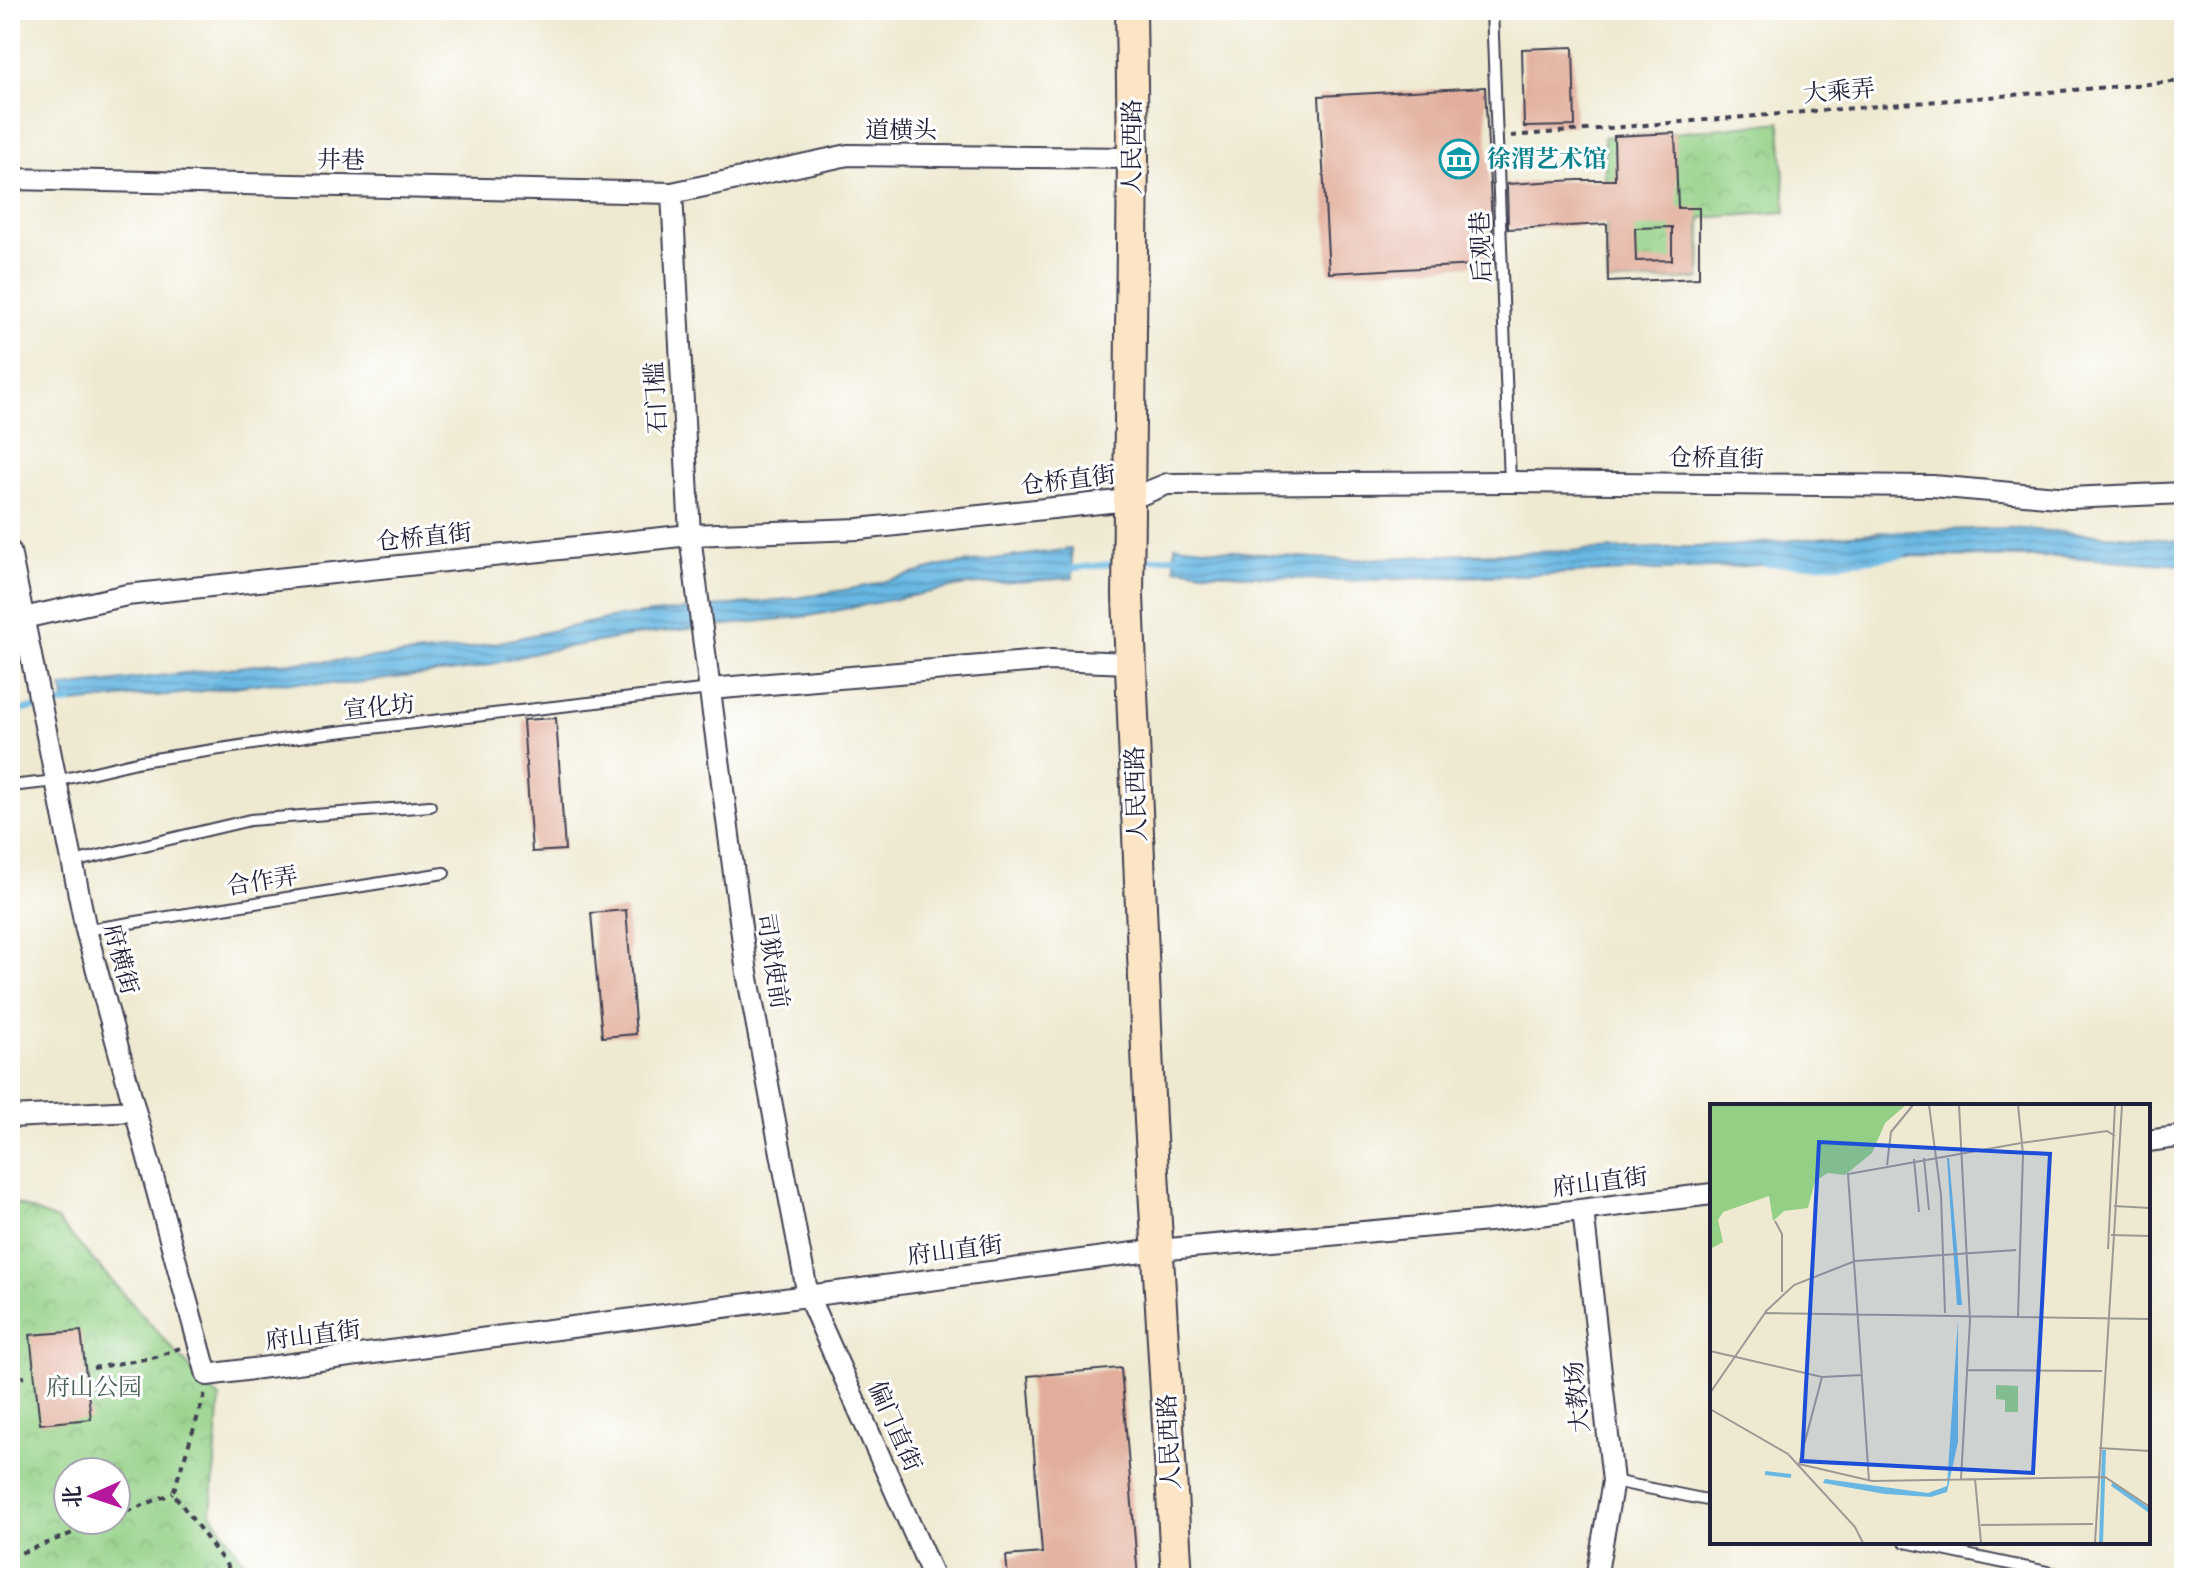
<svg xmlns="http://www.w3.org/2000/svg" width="2194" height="1588" viewBox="0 0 2194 1588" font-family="Vollkorn,'Noto Serif SC',serif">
  <defs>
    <pattern id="park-crowns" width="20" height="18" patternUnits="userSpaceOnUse" patternTransform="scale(2)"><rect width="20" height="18" fill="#93d085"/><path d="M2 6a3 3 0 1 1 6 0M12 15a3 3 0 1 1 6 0" fill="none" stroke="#7eb274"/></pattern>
    <pattern id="water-rules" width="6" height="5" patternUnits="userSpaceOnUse" patternTransform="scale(2)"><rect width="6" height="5" fill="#68b8e3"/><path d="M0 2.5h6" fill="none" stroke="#5595b9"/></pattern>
  </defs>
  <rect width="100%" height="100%" fill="#fff"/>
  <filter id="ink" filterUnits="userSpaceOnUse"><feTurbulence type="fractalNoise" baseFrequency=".0125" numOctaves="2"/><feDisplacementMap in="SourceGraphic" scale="16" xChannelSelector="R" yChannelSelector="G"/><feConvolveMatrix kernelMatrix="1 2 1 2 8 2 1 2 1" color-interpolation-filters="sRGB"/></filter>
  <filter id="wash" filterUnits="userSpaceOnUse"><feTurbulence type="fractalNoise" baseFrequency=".006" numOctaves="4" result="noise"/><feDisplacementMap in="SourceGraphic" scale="32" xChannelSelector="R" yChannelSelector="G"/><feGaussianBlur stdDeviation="1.8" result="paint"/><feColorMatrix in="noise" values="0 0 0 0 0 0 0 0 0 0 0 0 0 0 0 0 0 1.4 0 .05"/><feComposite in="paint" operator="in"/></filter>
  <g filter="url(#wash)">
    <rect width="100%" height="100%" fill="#eee9d0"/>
    <!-- park -->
    <path fill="url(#park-crowns)" stroke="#5a7960" stroke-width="2" fill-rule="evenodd" d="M1780,122L1786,212L1701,218L1700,279L1608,282L1604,137L1675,133Z
      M10,1201L57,1220L207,1387L220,1398L211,1513L255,1578H10ZM68,1472H116V1520H68Z"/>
    <!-- water -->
    <path fill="url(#water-rules)" stroke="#456d8f" stroke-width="2" d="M2008,528L2184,541V565L2066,557L1894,556L1714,568L1342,581L1266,577L1175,568V545L1294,557L1349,560L1467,554L1729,546L1884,532Z
      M1071,549L1073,578L966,585L809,616L643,634L539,652L473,669L344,684L273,682L163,696H137L65,704L62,687L273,663L355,660L472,648L615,617L797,598L867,586L942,566Z"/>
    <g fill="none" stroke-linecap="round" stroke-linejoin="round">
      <!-- stream -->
      <path stroke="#68b8e3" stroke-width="6" d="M1139,561L1179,556
        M1765,564L1838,563L1902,555
        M1067,569L1120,563
        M10,712L70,702"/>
    </g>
    <g id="blocks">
      <!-- building -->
      <path fill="#e2ae9b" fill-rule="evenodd" d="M1573,47L1575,126L1524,127L1522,49Z
        M1485,87L1494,264L1329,273L1319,96Z
        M1675,133L1678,208H1699V278L1608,282L1607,224L1508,229L1507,184L1578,180H1615L1614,136ZM1672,227V260L1636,261L1635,228Z
        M556,718L565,850L532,852L523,720Z
        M626,910L636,1034L602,1037L591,913Z
        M81,1331L91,1419L40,1424L30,1335Z
        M1121,1368L1138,1578H1008L1006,1556L1042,1553L1028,1376Z"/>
    </g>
  </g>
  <g filter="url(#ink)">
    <use href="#blocks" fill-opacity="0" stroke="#414051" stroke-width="2"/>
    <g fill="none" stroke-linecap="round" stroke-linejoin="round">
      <defs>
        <path id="lane" d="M1492,10L1510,482
          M10,786L56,781L141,761L319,734L710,689
          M73,862L250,820L430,806
          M86,930L444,873
          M1613,1481L1712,1501
          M1905,1542L2076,1578"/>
        <path id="street" d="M10,179L672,193L848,155L1133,158
          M672,193L690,535L698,599L747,973L808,1296L934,1578
          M10,551L86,930L207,1375L1157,1250L1489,1221L1712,1194
          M10,621L127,595L690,535L859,529L1128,500L1167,484L1510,482L1933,486L2069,498L2184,493
          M710,689L1051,660L1130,663
          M10,1117L135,1111
          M2148,1141L2184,1136
          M1583,1210L1613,1481L1596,1578"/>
        <path id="secondary" d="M1131,10L1133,158L1128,596L1150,1121L1177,1578"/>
      </defs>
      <!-- lane casing -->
      <use href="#lane" stroke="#414051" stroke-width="14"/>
      <!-- street casing -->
      <use href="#street" stroke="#414051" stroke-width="24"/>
      <!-- secondary casing -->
      <use href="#secondary" stroke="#414051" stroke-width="34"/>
      <!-- path -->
      <path stroke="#414051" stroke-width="4" stroke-dasharray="6 6" stroke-linecap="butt" d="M1511,136L2184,81
        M93,1368L156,1357L180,1348
        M10,1379L25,1377
        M205,1394L173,1493L236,1578
        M116,1516L173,1493
        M10,1557L107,1520"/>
      <!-- lane -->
      <use href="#lane" stroke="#fff" stroke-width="10"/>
      <!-- street -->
      <use href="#street" stroke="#fff" stroke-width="20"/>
      <!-- secondary -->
      <use href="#secondary" stroke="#fce5c4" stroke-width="30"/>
    </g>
  </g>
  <!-- icons -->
  <defs>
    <symbol id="museum-ring" viewBox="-11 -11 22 22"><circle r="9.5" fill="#fff" stroke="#0f9aa8" stroke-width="1.5"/><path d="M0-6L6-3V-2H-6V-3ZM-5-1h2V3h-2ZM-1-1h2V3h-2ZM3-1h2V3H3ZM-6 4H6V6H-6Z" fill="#0f9aa8"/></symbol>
  </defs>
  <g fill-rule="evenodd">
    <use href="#museum-ring" x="1437" y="137" width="44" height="44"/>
  </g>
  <g text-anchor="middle" stroke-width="6" stroke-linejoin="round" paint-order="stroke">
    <!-- street labels -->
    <g font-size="24" fill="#22223b" stroke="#fff">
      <text transform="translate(1839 91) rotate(-5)" y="8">大乘弄</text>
      <text x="901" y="138">道横头</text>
      <text transform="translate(1132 147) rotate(-90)" y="8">人民西路</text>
      <text transform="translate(341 160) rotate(1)" y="8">井巷</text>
      <text transform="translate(1481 247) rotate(-92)" y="8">后观巷</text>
      <text transform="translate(656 398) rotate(-93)" y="8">石门槛</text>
      <text transform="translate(1716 458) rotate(1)" y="8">仓桥直街</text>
      <text transform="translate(1068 480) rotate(-7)" y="8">仓桥直街</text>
      <text transform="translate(424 537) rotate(-6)" y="8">仓桥直街</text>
      <text transform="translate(379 707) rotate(-6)" y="8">宣化坊</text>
      <text transform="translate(1136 794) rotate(-92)" y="8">人民西路</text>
      <text transform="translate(262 881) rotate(-9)" y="8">合作弄</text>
      <text transform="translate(121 959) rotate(75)" y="8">府横街</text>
      <text transform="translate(773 961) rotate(81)" y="8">司狱使前</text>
      <text transform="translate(1600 1182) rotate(-7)" y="8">府山直街</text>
      <text transform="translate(955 1250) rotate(-7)" y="8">府山直街</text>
      <text transform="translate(313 1335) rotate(-7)" y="8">府山直街</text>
      <text transform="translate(1577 1397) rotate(-96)" y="8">大教场</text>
      <text transform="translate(895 1426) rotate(66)" y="8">偏门直街</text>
      <text transform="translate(1169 1442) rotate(-93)" y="8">人民西路</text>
    </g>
    <!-- culture labels -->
    <g font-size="24" font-weight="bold" fill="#0d838f" stroke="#fff" text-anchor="start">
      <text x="1487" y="167">徐渭艺术馆</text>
    </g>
    <!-- park labels -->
    <g font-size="24" fill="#4a5f55" stroke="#fff">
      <text x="94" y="1395">府山公园</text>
    </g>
  </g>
  <!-- overview -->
  <g transform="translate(1710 1104)">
    <rect width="440" height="440" fill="#eee9d0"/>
    <path d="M0,1H196L175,19L162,49L135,71L118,69L105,77L98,104L74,107L63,117L59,92L13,108L8,116L13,138L0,145ZM286,281L308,282V308H295V296L286,295Z" fill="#93d085"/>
    <path d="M237,54H239L252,201H247ZM248,216V338L237,388L221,393L175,390L113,379L115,375L218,389L237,382Z" fill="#68b8e3"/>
    <path fill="none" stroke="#68b8e3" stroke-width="4" d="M55,369L81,372M402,380L440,407M391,439L394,346"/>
    <path fill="none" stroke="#9c9994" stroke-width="2" d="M219,1L231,91L235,209M249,1L260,216L251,375M214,54L219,106M204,55L209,108M177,61L181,28L203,1M404,102L440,104M65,117L72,130V188M401,131L440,132M398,145L405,1M55,208L84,181L145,157L306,146M308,213L313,50L308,1M0,247L112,273L152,271M258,266L392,267M0,289L55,209L440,215M0,305L78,350L145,423L153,439M389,344L440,347M89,360L162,377L395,373L440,403M89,360L112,273M265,375L271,439M159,377L138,70L311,39L397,27L405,32M271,421L383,420M385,439L412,1"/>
    <path fill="#1d4ed8" fill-opacity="0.15" stroke="#1d4ed8" stroke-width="4" d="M109,38L340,50L323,369L92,357Z"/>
    <rect width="440" height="440" fill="none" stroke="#22223b" stroke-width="4"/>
  </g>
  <!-- margin -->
  <rect width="2194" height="1588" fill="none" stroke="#fff" stroke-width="40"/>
  <!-- north arrow -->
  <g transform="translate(92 1496) rotate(267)"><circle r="38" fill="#ffffff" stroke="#a7a7b1" stroke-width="2"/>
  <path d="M0-6L14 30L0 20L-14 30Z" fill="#b5179e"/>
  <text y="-12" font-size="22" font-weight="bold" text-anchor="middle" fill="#22223b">北</text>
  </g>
</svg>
